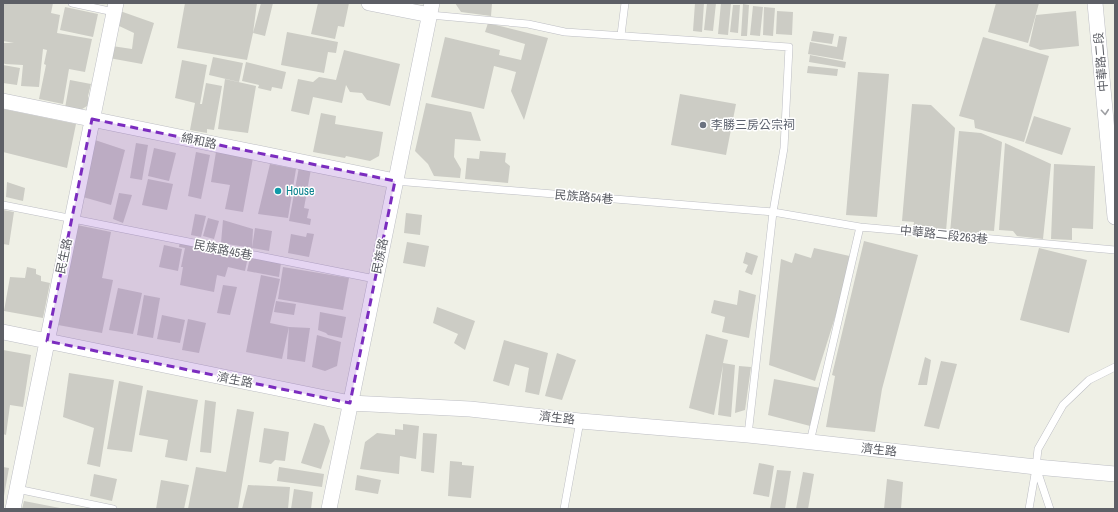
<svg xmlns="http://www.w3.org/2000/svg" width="1118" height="512" viewBox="0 0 1118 512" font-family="'Archivo Narrow','Noto Sans TC',sans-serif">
  <rect width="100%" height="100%" fill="#eff0e6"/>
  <!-- building -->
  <path fill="#ccccc5" d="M3,3H53L51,13L60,15L57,33L92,39L85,72L69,69L63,104L39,99L46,65L44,64L47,50L43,49L39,87L21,86L23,65L5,64L3,63V43H14L3,41Z
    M185,3H257L253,33L261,3H273L265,36L253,33L247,60L177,48Z
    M318,3H349L344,27L338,26L335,39L311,34Z
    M455,3H492L491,16L461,12Z
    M695,3H704L702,32L693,31Z
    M707,3H716L713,31L704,30Z
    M721,3H731L728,35L718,34Z
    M996,3H1039L1028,43L988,32Z
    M743,4L749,5L747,36H741Z
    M733,5H740L738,33L730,32Z
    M753,6L763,7L760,36L750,35Z
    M65,7L98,14L93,37L60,30Z
    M764,7L775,8L773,36L763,35Z
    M120,11L154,23L142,64L109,58L112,46L132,49L134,33L117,25Z
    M777,11L793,12L792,35L776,34Z
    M1076,11L1079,46L1040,50L1029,46L1036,15Z
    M488,23L548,38L524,120L511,91L516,72L494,66L484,109L431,97L445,37L500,50L499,55L521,60L525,44L485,32Z
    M813,31L834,34L832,44L811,41Z
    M287,32L338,42L336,53L328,52L324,73L281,65Z
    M839,36L847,37L843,60L808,54L810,42L837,47Z
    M983,37L1049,56L1024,142L975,128L974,120L959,116Z
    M344,50L400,64L390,106L367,100L362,93L350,92L346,85L342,103L313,97L309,115L291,111L298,79L313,82L319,77L336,80Z
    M810,55L846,62L845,68L809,62Z
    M213,57L243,63L239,82L209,75Z
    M182,60L207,65L200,104H202L206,83L222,86L214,130L207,129V133L190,130L195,103L175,98Z
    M246,62L286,72L282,89L272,87L271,91L258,88L259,85L242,81Z
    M3,65L20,68L17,85L3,83Z
    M808,66L838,69L837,76L807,73Z
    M858,72L889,74L877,217L846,215Z
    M225,79L256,86L248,133L218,129Z
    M70,80L91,84L88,96L89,103L87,106L79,111L65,108Z
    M680,94L736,104L726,155L671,145Z
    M426,103L471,112L481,141L455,139L454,157L461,169L460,178L434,176L428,164L415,151Z
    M912,104L931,105L955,128L946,231L913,228L914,222L902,221Z
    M3,109L76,124L67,168L3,152Z
    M321,113L336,116L335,124L383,132L379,156L370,161L346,156L345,158L313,152Z
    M1034,116L1071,128L1062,155L1025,143Z
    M959,131L981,133L1002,142L994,231L981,230V236L950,233Z
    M95,140L125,150L111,205L83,197Z
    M136,143L148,145L142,180L130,178Z
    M1005,143L1051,164L1043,239L1017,236L1013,231L999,230Z
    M154,148L176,153L169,181L148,176Z
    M480,151L506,153L505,162L510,166L508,183L465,179L467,158L479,159Z
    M196,152L210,155L201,199L188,196Z
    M216,152L253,158L243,212L225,209L230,185L211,182Z
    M270,164L296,169L288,218L258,214Z
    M1054,164L1095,166L1093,229L1072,228V240L1051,239Z
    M299,167L311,169L304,208L309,209L307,218L311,219L310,225L289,221Z
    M148,179L173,184L167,210L142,205Z
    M7,182L25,188L23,201L6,197Z
    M119,193L132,195L123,223L113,219Z
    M3,210L14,212L9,245L3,244Z
    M406,213L422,215L420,235L404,233Z
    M195,214L206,216L201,237L191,235Z
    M208,218L219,221L214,239L203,236Z
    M223,220L253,229L252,248L221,243Z
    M77,225L111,232L102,278L113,280L102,333L58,325Z
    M255,228L272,231L269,251L252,248Z
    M307,233L314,234L309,257L288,253L291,234L306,237Z
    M180,241L248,257L245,271L228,267L225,277L217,275L214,292L180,285L183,267H181L185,248L179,247Z
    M864,241L918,255L882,389L875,432L826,427L835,376L832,375Z
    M407,242L429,246L425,267L403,263Z
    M164,245L182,249L178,271L159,267Z
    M814,248L854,257L815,381L769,365L781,259L792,263L795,253L811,258Z
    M1039,248L1087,260L1069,333L1020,320Z
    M746,252L758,256L752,275L745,272L748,265L743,263Z
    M250,258L281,263L279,277L247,271Z
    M27,267L36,269V274L41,276V281L50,283L43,318L4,311L10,277L25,278Z
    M283,267L349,278L343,310L278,299Z
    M261,275L280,279L270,323L289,327L310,328L305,362L287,359L289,327L282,359L246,352Z
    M223,285L237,287L230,315L217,313Z
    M118,288L142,293L133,334L109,330Z
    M739,290L756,295L749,338L722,332L725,317L711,313L714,300L737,305Z
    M144,295L160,298L153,338L137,335Z
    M276,301L296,304L294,315L274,312Z
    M437,307L475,321L465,350L454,343L458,334L433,323Z
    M320,312L346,317L342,338L328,335L326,333L318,330Z
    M162,315L185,320L180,343L157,339Z
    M188,319L206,323L199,353L182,350Z
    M706,334L728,340L723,363L735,365L731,417L718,415L723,365L714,415L689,408Z
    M317,335L341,342L337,366L325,371L312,367Z
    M504,340L548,353L539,395L525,392L529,368L515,364L509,386L493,381Z
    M3,350L31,355L23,407L10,405L6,435L3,434Z
    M557,353L576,360L562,400L545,396Z
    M925,357L931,360L927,385H918Z
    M941,361L957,364L939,429L924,426Z
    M739,366L751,367L745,410L735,413Z
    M69,373L114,380L100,467L87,464L94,428L63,417Z
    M774,379L820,388L814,427L768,415Z
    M119,381L143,386L132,452L107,449Z
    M147,390L198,400L187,461L165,457L168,440L139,435Z
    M205,400L216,402L211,453L200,452Z
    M237,409L254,412L238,509H188L196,467L226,472Z
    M314,423L324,426L330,441L321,469L301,463Z
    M403,424L419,426L416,459L400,456L399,474L360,469L365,442L377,433L395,435V429L403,430Z
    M264,428L289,432L285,461L275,460L271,464L259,462Z
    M423,433L437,434L434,473L421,471Z
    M450,461L462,462V465L474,466L471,498L448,496Z
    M759,463L774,466L769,497L753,494Z
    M3,467L9,468L4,496H3Z
    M279,467L324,474L322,487L277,481Z
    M777,470L791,471L785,509H770Z
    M803,472L814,474L808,509H796Z
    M94,474L117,479L112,501L90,496Z
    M357,475L381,480L378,494L355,490Z
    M887,479L903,482L901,509H884Z
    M161,480L189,485L184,509H156Z
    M248,485L290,487L288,509H242Z
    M294,489L313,492L311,509H291Z
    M24,501L60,508V509H22Z"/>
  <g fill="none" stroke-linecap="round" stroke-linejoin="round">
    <defs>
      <path id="service" d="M72,3L114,12
        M430,15L528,24L565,32L789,47L784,148L773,212L748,435
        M621,35L625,3
        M395,181L773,212L860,227L1115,250
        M3,205L375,279
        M810,442L860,227
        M17,489L113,509
        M564,509L580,421
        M1029,509L1036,468
        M1050,509L1036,467L1038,449L1063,405L1089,380L1115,367"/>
      <path id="minor" d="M369,3L430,15
        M1095,3L1115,217
        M3,101L395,181
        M3,332L350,403L470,409L580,421L748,435L1036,467L1115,474
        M13,509L116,3
        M329,509L432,3"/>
    </defs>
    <!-- service casing -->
    <use href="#service" stroke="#bdbec4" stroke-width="8"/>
    <!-- minor casing -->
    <use href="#minor" stroke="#bdbec4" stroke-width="16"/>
    <!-- service -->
    <use href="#service" stroke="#fff" stroke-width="7"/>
    <!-- minor -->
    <use href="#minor" stroke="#fff" stroke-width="15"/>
  </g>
  <!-- one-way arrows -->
  <defs><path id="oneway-chevron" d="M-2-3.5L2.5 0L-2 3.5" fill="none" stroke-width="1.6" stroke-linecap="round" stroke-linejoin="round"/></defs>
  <use stroke="#9e9fa3" href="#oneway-chevron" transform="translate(1105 112) rotate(85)"/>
  <!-- marked area -->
  <path fill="#7b2cbf" fill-opacity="0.2" stroke="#7b2cbf" stroke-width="3" stroke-dasharray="8 5" stroke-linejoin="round" d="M92,119L395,181L350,403L47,341Z"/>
  <!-- markers -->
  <circle fill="#6b7280" stroke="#fff" stroke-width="1.5" cx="703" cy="125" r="4"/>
  <circle fill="#0f9aa8" stroke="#fff" stroke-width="1.5" cx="278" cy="191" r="4"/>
  <g text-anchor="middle" stroke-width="3" stroke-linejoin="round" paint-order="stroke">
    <!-- street labels -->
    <g font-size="12" fill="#5d5f66" stroke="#fff">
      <text transform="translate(1101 62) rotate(-95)" y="4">中華路二段</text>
      <text transform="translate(199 141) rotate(12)" y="4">綿和路</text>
      <text transform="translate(584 197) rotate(5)" y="4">民族路54巷</text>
      <text transform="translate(944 235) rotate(6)" y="4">中華路二段263巷</text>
      <text transform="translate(223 250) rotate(11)" y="4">民族路45巷</text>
      <text transform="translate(64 256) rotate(-78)" y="4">民生路</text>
      <text transform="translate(380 256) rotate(-78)" y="4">民族路</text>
      <text transform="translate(235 380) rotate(11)" y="4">濟生路</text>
      <text transform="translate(557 418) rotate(6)" y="4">濟生路</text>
      <text transform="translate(879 450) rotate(6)" y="4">濟生路</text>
    </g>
    <!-- worship labels -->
    <g font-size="12" fill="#5b616d" stroke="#fff" text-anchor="start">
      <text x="711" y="129">李勝三房公宗祠</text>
    </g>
    <!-- culture labels -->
    <g font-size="12" fill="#0d838f" stroke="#fff" text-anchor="start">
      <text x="286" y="195">House</text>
    </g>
  </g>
  <!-- border -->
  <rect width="1118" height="512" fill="none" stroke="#5d5f66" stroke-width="8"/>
</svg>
